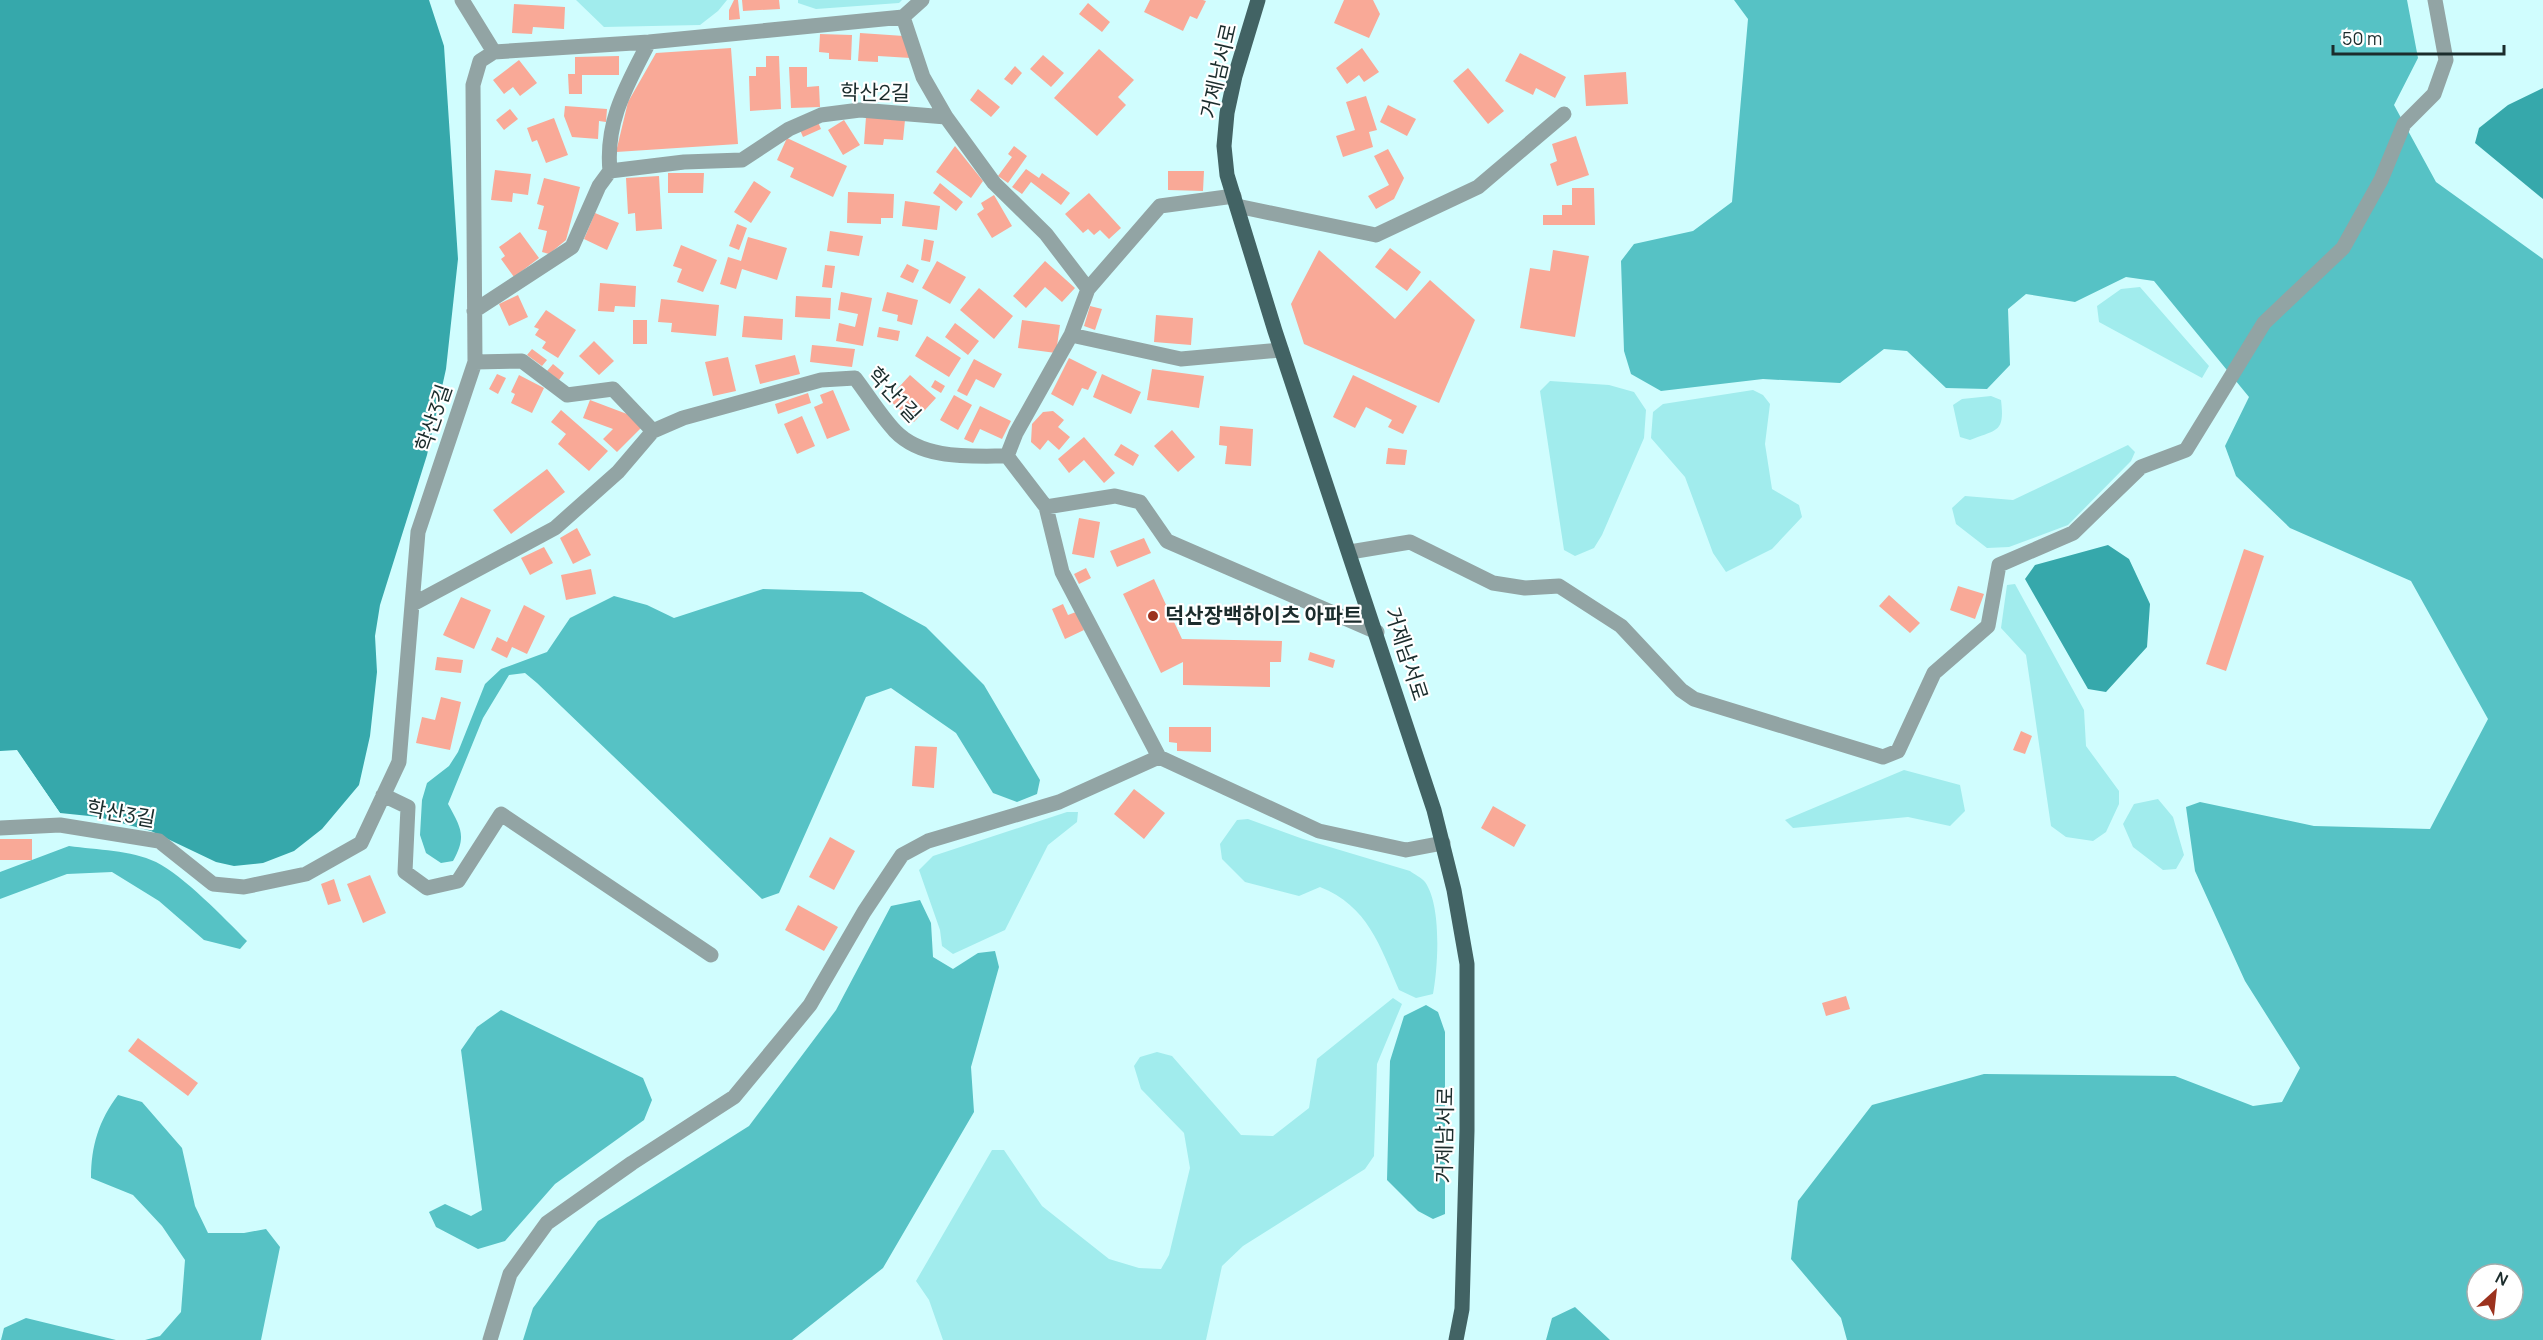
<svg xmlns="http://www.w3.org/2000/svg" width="2543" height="1340" viewBox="0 0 2543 1340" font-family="Manrope,'Noto Sans KR',sans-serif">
  <rect width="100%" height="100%" fill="#d0fdfe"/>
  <!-- green -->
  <path fill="#a1eced" d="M576,0H727L718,11L700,25L604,27Z
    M798,0H902L899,3L816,9L798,3Z
    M2140,287L2209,366L2202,378L2099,322L2097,306L2121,289Z
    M1550,381L1609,385L1634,392L1646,410L1644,438L1602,535L1594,548L1575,556L1564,550L1540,391Z
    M1753,390L1763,395L1770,404L1765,444L1772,489L1799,505L1802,517L1772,549L1726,572L1713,553L1685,477L1651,438L1653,412L1663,404Z
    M1991,396L2001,400C2005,433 1997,429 1970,440L1960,437L1953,405L1962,399Z
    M2128,445L2135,452L2131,461L2068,525L2009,547L1987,548L1956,524L1952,508L1965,496L2013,500Z
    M2015,584L2084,710L2086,746L2119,791V804L2106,832L2093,841L2066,837L2051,826L2026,655L2001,628L2007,585Z
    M1904,770L1960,785L1965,811L1950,826L1908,817L1793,828L1785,820Z
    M2158,799L2173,817L2184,855L2176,869L2163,870L2133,847L2123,824L2134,804Z
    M1067,812H1078L1077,822L1048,845L1005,930L953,954L942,946L940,930L919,870L933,856Z
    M1248,819L1303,839L1410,871C1414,874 1422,878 1425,882C1442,906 1438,967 1433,994L1416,998L1399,990C1380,946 1368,906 1320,887L1299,896L1245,882L1222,859L1220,844L1237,820Z
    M1393,998L1402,1004L1377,1064L1374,1156L1365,1169L1243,1246L1222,1266L1206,1340H943L929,1300L916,1281L992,1150H1004L1042,1206L1109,1259L1139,1268L1161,1269L1169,1255L1190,1168L1184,1133L1141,1089L1134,1066L1140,1057L1157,1052L1172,1056L1241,1135L1273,1136L1309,1108L1317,1059Z"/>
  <!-- forest -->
  <path fill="#56c2c5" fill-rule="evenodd" d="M1734,0H2407L2418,58L2394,105L2436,182L2543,259V1340H1847L1841,1318L1791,1259L1798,1201L1872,1105L1984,1074L2175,1076L2253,1106L2282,1102L2300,1068L2245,981L2195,871L2186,807L2200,802L2314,826L2430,829L2488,719L2411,581L2290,528L2236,476L2225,446L2249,397L2154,281L2126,277L2075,302L2026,294L2008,309L2010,365L1987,389L1946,388L1907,351L1884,349L1840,383L1763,379L1661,391L1631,374L1624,351L1621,261L1634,244L1693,231L1732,202L1748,19ZM2477,1274H2513V1310H2477Z
    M763,589L862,592L926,627L984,685L1040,780L1037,794L1017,802L993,793L956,733L891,688L866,697L779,893L762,899L537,683L525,673L509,675L483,718L448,804C461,828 467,836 453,861L441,863L426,853L420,835L422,800L427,783L449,766L458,752L485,684L501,669L547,652L570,618L614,596L647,605L674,618Z
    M69,846C97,850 131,850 156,862C184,876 224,918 247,941L240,949L204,940L159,901L112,872L67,874L0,899V872Z
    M920,900L931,923L933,957L953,969L978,953L995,951L999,967L971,1067L974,1112L883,1268L792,1340H523L533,1308L598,1221L749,1126L836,1010L891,906Z
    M1426,1005L1438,1012L1445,1032V1214L1433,1219L1418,1211L1387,1180L1390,1061L1404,1016Z
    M501,1010L643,1078L652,1100L644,1120L555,1184L505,1241L478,1249L436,1227L429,1212L445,1204L471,1216L482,1210L461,1050L477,1027Z
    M118,1095L142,1102L182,1148L195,1206L208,1233H244L266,1229L280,1247L261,1340H145L160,1336L181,1312L185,1260L162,1226L133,1195L91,1178C91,1146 99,1120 118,1095Z
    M1575,1307L1610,1340H1546L1552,1318Z
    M26,1318L116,1340H1L4,1328Z"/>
  <!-- water -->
  <path fill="#36a8ab" d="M0,0H429L444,46L458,259L446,369L427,455L380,605L375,636L377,672L370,736L359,785L322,829L294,851L263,863L234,866L216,862L151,831L99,817L60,813L17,751H0Z
    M2543,88V199L2475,143L2479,128L2508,105Z
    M2108,545L2129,559L2150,604L2147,647L2106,692L2088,689L2025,579L2035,565Z"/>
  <!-- pier -->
  <path fill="#d0fdfe" d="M17,750L60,813L59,816L16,754H0V751Z"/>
  <!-- building -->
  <path fill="#f9a997" d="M734,0H738L740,19L729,20V10Z
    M742,0H779L780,9L743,11Z
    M1150,0H1203L1206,1L1197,19L1190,16L1183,31L1144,12Z
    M1344,0H1373L1380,14L1369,38L1334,23Z
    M1088,3L1110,22L1102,32L1079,14Z
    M514,4L565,7L564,29L533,27L532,34L512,33Z
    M860,33L904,36L911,58L878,56V62L858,61Z
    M820,34L852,35L851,60L829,59V53L819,52Z
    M731,48L738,144L616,152L628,102L656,53Z
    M1362,48L1379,72L1364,82L1359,75L1347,84L1336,68Z
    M1099,49L1134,80L1118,97L1126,105L1097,136L1054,98Z
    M1520,53L1566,77L1555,98L1536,88L1533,95L1505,81Z
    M1043,55L1064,73L1051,87L1030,69Z
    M619,56V75H582V94H569L568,74H575V57Z
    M766,56H779L781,109L750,111L749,76H756V67H766Z
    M519,60L537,83L520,96L513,87L504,94L493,80Z
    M1015,66L1022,73L1012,85L1004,79Z
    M789,67H807V87L819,86L820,107L791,108Z
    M1468,68L1504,111L1488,124L1453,81Z
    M1626,72L1628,104L1586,106L1584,75Z
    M978,89L1000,107L991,117L970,100Z
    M1366,96L1377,130L1369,132L1373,147L1343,157L1336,136L1355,130L1346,102Z
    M1388,105L1416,119L1407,136L1380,122Z
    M565,106L607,109L606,122L599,121L598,139L572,137L564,116Z
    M510,109L518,119L504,130L496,120Z
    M866,117L905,120L903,140L884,139L883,145L864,144Z
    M554,118L568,155L546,163L537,140L532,142L527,128Z
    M844,120L860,145L843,155L828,130Z
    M818,122L821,129L803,137L800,130Z
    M1576,136L1589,175L1557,186L1550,164L1557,161L1552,144Z
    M787,138L847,166L833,197L790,177L794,168L777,160Z
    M955,146L983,181L971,198L936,172Z
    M1014,146L1027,156L1008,183L998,176L1012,157L1008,154Z
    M1388,149L1404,178L1394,199L1376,209L1368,196L1389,185L1374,156Z
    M1026,169L1039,178L1042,173L1070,193L1061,205L1031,182L1022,194L1012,187Z
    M495,170L531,174L528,195L513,193L512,202L491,200Z
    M1168,171H1204L1203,191L1168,190Z
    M668,173H704L703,193H668Z
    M659,176L662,229L636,231L635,213L628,214L626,178Z
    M544,178L580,187L566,240L549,254L542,252L547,231L538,229L544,206L537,204Z
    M754,181L771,192L751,223L734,212Z
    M940,183L963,202L956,211L933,193Z
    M1572,188H1594L1595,225H1543V215H1562V205H1572Z
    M848,192L894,194L893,218H881V224L847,223Z
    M1089,193L1121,228L1109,239L1100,230L1094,235L1088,229L1083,233L1065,214Z
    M994,195L1012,226L992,238L977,214L984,209L981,203Z
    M905,201L940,206L937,230L902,226Z
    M595,213L619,223L607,250L584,239Z
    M737,224L747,228L739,250L729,246Z
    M830,231L863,236L859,256L827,251Z
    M520,232L539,258L514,277L501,259L505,256L499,247Z
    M748,237L787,248L777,280L742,269L736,289L720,284L728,257L741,261Z
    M924,239L934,241L930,262L921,260Z
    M681,245L717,260L703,292L677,282L682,269L673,266Z
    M1390,248L1421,272L1407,291L1375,267Z
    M1319,250L1395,319L1430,280L1475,320L1439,403L1304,344L1291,304Z
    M1553,250L1589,256L1575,337L1520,328L1530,268L1550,271Z
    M937,261L966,277L950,304L922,288Z
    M1045,261L1075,288L1062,302L1045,287L1026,308L1013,296Z
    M907,264L919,270L913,283L900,277Z
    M825,265L835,266L832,288L822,287Z
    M600,283L636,286L635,307L615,306L614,312L598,311Z
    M979,288L1013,316L994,339L960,310Z
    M841,292L872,298L863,346L836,341L839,323L855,327L858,314L838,310Z
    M887,292L918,300L912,325L897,321L898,315L882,311Z
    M518,295L528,317L509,326L499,304Z
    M796,296L831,298L830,319L795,317Z
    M661,299L719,305L716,336L671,332L672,323L658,322Z
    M1090,306L1102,309L1095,330L1084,326Z
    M546,310L576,330L558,358L542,348L546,342L535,335L539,329L534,327Z
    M1156,315L1193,318L1191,345L1154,342Z
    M744,316L783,319L782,340L742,337Z
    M633,320H647V344H633Z
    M1022,320L1060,325L1056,353L1018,348Z
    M955,323L979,341L968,355L945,337Z
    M879,327L900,331L898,341L877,337Z
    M927,336L961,358L949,377L915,356Z
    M594,341L614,361L599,375L579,356Z
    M812,345L855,349L852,367L810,362Z
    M532,349L547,360L542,366L527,355Z
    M795,355L800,374L760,384L755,365Z
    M728,357L736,391L713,396L705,362Z
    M1069,358L1097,372L1088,390L1082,388L1073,406L1051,394Z
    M974,359L1002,374L994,388L976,379L967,396L957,391Z
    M553,364L564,373L559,380L547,371Z
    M1152,369L1204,376L1199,408L1147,400Z
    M497,374L506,378L498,394L489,389Z
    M1102,374L1141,392L1131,414L1093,397Z
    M519,375L544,388L532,413L511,403L515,394L511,392Z
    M910,375L936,398L914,422L888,399Z
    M1353,375L1417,406L1403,434L1388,427L1392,420L1366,407L1355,428L1333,417Z
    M935,380L945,386L941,393L931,387Z
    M833,390L850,430L827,439L814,407L823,403L820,395Z
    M808,393L811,403L778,414L775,404Z
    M954,395L972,405L958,430L940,420Z
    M590,400L627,414L641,428L617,452L603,439L613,429L583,418Z
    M980,406L1011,421L1002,439L980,429L973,443L964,439Z
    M561,410L608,451L589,471L558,444L566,434L551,422Z
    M1053,411L1064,420L1058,427L1070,437L1059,450L1048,440L1040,450L1031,442L1032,424L1043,412Z
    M802,416L815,446L797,454L784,424Z
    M1220,426L1253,429L1251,466L1225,464L1227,446L1219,445Z
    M1172,430L1195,457L1178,472L1154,446Z
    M1084,437L1115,473L1104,483L1084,460L1069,473L1058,459Z
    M1121,444L1139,455L1133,466L1114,455Z
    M1388,448L1407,450L1405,465L1386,464Z
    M547,469L565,492L511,534L493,510Z
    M1079,518L1100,522L1094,558L1072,554Z
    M577,528L591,555L573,564L560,538Z
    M1144,538L1151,553L1117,567L1110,551Z
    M544,547L553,563L530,575L521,558Z
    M2244,549L2264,556L2226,671L2206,664Z
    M1086,568L1091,578L1079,584L1074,574Z
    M591,569L596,594L566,600L561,575Z
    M1154,579L1182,639L1282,641L1281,662H1270V687L1183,685V662L1161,673L1123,594Z
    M1958,586L1984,594L1975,619L1950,610Z
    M1889,595L1920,623L1910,633L1879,606Z
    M461,597L491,610L474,649L443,635Z
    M1063,604L1068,615L1076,612L1084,630L1065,639L1052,609Z
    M524,605L545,616L527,654L512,647L507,658L491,650L497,637L507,642Z
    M1310,652L1335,660L1333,668L1308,660Z
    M437,657L463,660L461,673L435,670Z
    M441,697L461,702L450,750L416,743L422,717L435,720Z
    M1169,727H1211V752L1177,751V743L1169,742Z
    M2021,731L2032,736L2025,754L2013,750Z
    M915,746L937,747L934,788L912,786Z
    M1134,789L1165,813L1144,839L1114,814Z
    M1493,806L1526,825L1514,847L1481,828Z
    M830,837L855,851L834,890L809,877Z
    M0,839H32V860H0Z
    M370,875L386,913L363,923L347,884Z
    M334,879L341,901L328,905L321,884Z
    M798,905L838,927L824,951L785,930Z
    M1846,996L1850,1009L1826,1016L1822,1003Z
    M138,1038L198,1083L188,1096L128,1051Z"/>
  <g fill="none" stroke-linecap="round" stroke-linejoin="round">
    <!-- minor -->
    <path stroke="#92a4a4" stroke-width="15" d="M462,0L494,52
      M903,17L923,77L946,117
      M610,171C605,121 627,85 649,42
      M1237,206L1376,235L1478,187L1564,114
      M474,311L572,247L599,186L610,171L684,162L742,160L789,129L821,115L860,110L946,117L994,183L1046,234L1088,289L1160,206L1234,196
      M1071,335L1181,359L1281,350
      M475,362L522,361L567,395L613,389L653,431
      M1007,456L1016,433L1071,335L1088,289
      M1046,507L1062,572L1159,757
      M1350,552L1410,542L1493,583L1525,588L1559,586L1621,626L1681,690L1694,699L1883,757L1898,751L1934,673L1988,626L1999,565L2073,533L2141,467L2186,450L2264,323L2343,248L2381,180L2404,124L2434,94L2446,60L2435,0
      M413,604L555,528L618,472L653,431L683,418L821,380L855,378C868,395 880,415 895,431C923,460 970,456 1007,456L1046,507L1115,496L1140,502L1167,541L1377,632
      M383,795L408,807L405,872L427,888L458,881L501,814L711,955
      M0,828L60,825L159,841L213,884L244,887L306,874L361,843L399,762L418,532L475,362L473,85L480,61L494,52L649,42L903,17L922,0
      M490,1340L510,1274L547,1223L632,1163L734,1097L810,1005L864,912L902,855L928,841L1059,802L1159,757L1319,831L1406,850L1443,843"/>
    <!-- major -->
    <path stroke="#426364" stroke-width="15" d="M1258,0L1235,76L1227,113L1224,146L1227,175L1275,331L1434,810L1454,890L1467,964V1131L1462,1309L1456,1340"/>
  </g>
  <!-- markers -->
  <circle fill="#9c321e" stroke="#fff" stroke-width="2" cx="1153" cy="616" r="6"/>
  <g text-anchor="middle" stroke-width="4.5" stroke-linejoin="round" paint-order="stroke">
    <!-- street labels -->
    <g font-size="21" fill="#1b2c2c" stroke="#fff">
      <text transform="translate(1219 71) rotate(-77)" y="7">거제남서로</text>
      <text transform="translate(875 93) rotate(1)" y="7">학산2길</text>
      <text transform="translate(894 395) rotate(47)" y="7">학산1길</text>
      <text transform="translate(434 418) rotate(-71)" y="7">학산3길</text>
      <text transform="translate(1406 654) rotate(72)" y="7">거제남서로</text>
      <text transform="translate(121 814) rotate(10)" y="7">학산3길</text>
      <text transform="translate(1445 1135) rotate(-89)" y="7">거제남서로</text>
    </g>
    <!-- poi labels -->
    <g font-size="21" font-weight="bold" fill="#1b2c2c" stroke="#fff" text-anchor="start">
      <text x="1165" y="623">덕산장백하이츠 아파트</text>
    </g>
  </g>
  <!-- north arrow -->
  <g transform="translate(2495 1292) rotate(27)"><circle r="28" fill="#ffffff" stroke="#a4abab" stroke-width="1.5"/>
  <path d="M0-4.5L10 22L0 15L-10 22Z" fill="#9c321e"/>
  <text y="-9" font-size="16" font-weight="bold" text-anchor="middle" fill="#1b2c2c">N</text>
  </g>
  <!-- scale -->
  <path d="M2333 45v9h171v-9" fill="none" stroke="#1b2c2c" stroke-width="3"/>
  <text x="2342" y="45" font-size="18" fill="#1b2c2c" stroke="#ffffff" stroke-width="4.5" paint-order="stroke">50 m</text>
</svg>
